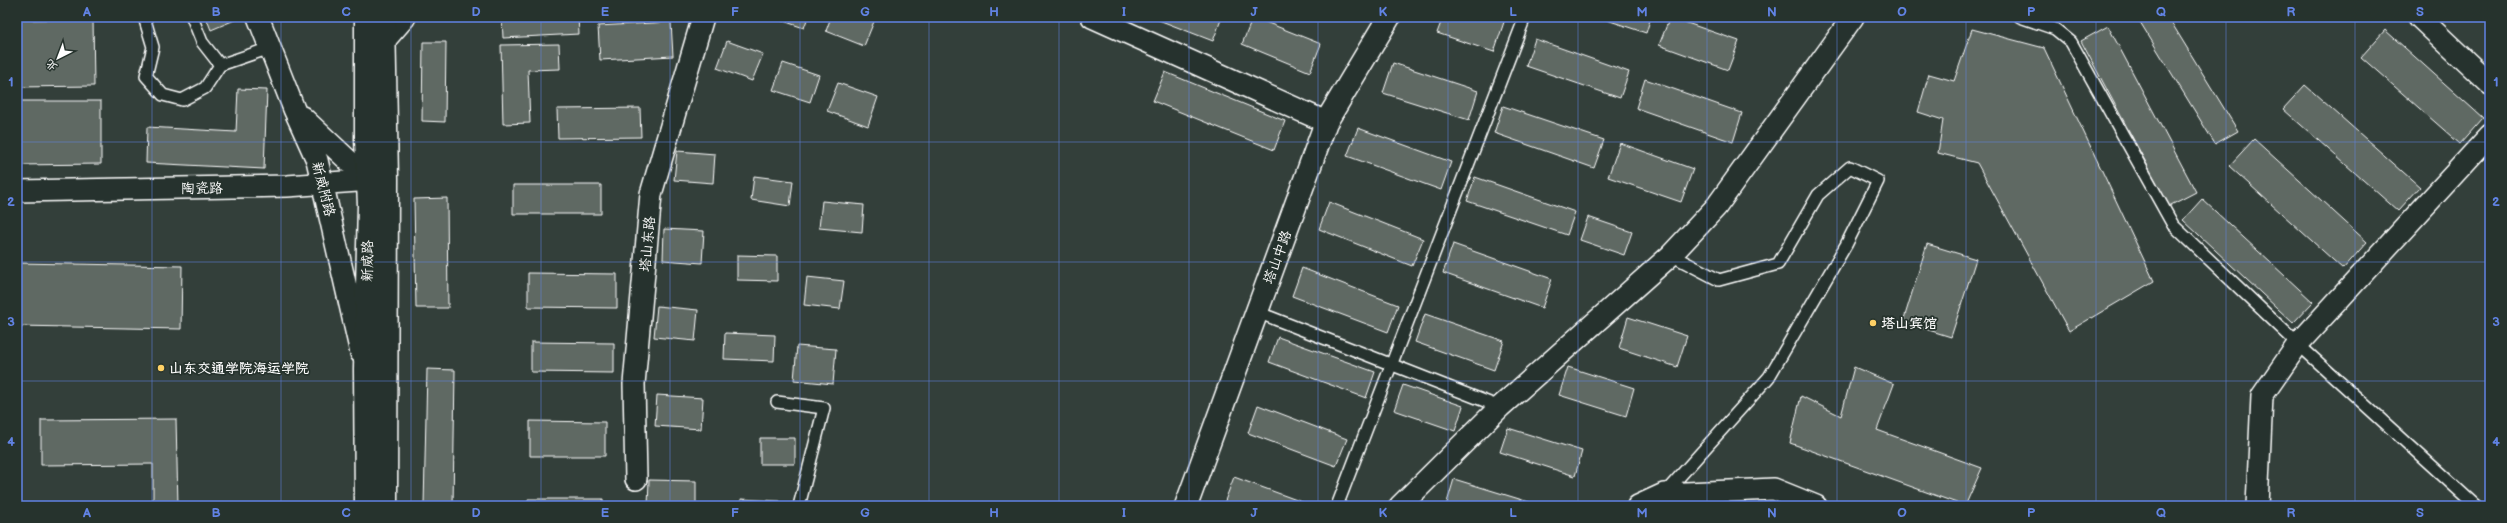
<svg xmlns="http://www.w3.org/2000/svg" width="2507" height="523" viewBox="0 0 2507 523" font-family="'Balsamiq Sans','LXGW WenKai TC',sans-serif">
  <rect width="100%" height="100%" fill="#333f3a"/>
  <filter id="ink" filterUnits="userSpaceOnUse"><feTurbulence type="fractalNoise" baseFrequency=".025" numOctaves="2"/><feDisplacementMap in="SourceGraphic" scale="8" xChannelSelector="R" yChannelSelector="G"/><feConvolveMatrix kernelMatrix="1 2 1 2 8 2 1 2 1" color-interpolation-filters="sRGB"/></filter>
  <g filter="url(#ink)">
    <!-- building -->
    <path fill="#5f6964" stroke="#fff" d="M206,17H237V19L211,30Z
      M502,17H578L579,34L503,38Z
      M771,17H808L804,28Z
      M831,17H870L875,19L864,46L826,31Z
      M1151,17H1222L1213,41Z
      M1253,17L1321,44L1310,72L1242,44Z
      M1443,17H1500L1505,19L1494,52L1437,33Z
      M1598,17H1651L1646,33Z
      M1670,17L1739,41L1728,70L1659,45Z
      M2137,17H2168L2238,131L2215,144Z
      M93,19L94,86L17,87V20Z
      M671,22L673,56L600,60L598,26Z
      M2108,26L2196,192L2169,206L2081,41Z
      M1972,29L2044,48L2154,281L2069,331L1977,163L1938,153L1943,120L1918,112L1929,74L1954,81Z
      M2385,30L2483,118L2460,144L2361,57Z
      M1535,39L1629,72L1620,98L1526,66Z
      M727,41L763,54L752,81L717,68Z
      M423,42H446L445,122L422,121Z
      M559,44L560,69L528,70L530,123L503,124L501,45Z
      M783,63L819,75L810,102L773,90Z
      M1393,63L1478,91L1469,120L1383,93Z
      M1165,72L1285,121L1274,150L1153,101Z
      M1645,79L1742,113L1733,142L1636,108Z
      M838,83L878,97L868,126L827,111Z
      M2305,85L2420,187L2398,211L2283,109Z
      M238,89L267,90L264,169L146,163L147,127L236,132Z
      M17,101H101V164L17,165Z
      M1503,106L1604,140L1594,168L1494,133Z
      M640,108L641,137L558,138L557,109Z
      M1358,128L1451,162L1441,190L1347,156Z
      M2254,139L2367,242L2343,269L2229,166Z
      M1620,143L1693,169L1681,202L1608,177Z
      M677,151L715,154L713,183L674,180Z
      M754,176L793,181L790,206L751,200Z
      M1475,177L1575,212L1567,235L1467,201Z
      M513,185H601V214H513Z
      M447,198L448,308H416L414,199Z
      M2202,199L2313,302L2293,323L2183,220Z
      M822,201L864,205L862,232L819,228Z
      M1329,202L1423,239L1412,266L1319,229Z
      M1588,217L1632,232L1624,255L1580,240Z
      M664,229L704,231L702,263L663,260Z
      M1453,244L1552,279L1542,308L1443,273Z
      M1927,244L1976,259L1951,337L1903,322Z
      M737,255L777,256V281L737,280Z
      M17,263L182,266L181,329L17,326Z
      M1302,268L1398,305L1388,332L1292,296Z
      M528,273L617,274V308L528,307Z
      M807,277L844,281L840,309L804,305Z
      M657,306L698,310L695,341L654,337Z
      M1425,314L1504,341L1494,370L1415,342Z
      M1628,317L1687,336L1677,367L1619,348Z
      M725,333L775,335L774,361L724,359Z
      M1278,337L1375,372L1366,398L1269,362Z
      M531,342L614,343V373L531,372Z
      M797,346L836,349L833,384L794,380Z
      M1568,367L1634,388L1626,416L1559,395Z
      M1854,367L1894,384L1877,430L1982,468L1965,506L1790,443L1801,396L1841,416Z
      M427,369L455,370L453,506H424Z
      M1403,385L1463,406L1455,431L1394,410Z
      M657,395L703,398L701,429L655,426Z
      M1258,405L1347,439L1336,466L1248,433Z
      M176,419L178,506H153V464L41,465V420Z
      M530,421L605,422V456H530Z
      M1508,428L1582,451L1575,476L1500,452Z
      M760,438H795V464H760Z
      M1234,477L1313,506H1223Z
      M1454,479L1529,502L1527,506H1446Z
      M649,480L696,481V506H648Z
      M528,499H603V506H528Z
      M741,499L780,501V506H741Z"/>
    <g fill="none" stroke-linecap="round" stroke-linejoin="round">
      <defs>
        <path id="lane" d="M144,17L153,47L146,76L163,95L182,100L205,88L220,65L270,48
          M192,17L202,42L220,65
          M2020,17L2055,29L2071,42L2173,225L2298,344L2476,506
          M1257,312L1500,407
          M777,402L824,408L799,506
          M1664,494L1769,377L1846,245L1878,181L1850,167L1818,195L1778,264L1719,280L1671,255
          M1337,506L1525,17"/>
        <path id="street" d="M258,17L294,109L317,160L361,353
          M1092,17L1326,122
          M2419,17L2490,84
          M384,41L405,17
          M302,117L368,179
          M17,191L287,186L386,179
          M636,479L634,384L651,194L703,17
          M1400,506L1500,407L1671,255L1716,207L1853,17
          M1638,506L1664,494L1774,489L1816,506
          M2257,506L2262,396L2298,344L2490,135"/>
        <path id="secondary" d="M1186,506L1326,122L1389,17"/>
        <path id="primary" d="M384,17L387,179L386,506
          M366,506L365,369L369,205L366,139V17"/>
      </defs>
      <!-- lane casing -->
      <use href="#lane" stroke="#fff" stroke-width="14"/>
      <!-- street casing -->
      <use href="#street" stroke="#fff" stroke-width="24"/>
      <!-- secondary casing -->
      <use href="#secondary" stroke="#fff" stroke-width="25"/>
      <!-- primary casing -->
      <use href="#primary" stroke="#fff" stroke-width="25"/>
      <!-- lane -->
      <use href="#lane" stroke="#26332d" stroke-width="11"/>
      <!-- street -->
      <use href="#street" stroke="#26332d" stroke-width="21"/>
      <!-- secondary -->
      <use href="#secondary" stroke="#26332d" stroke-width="22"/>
      <!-- primary -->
      <use href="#primary" stroke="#26332d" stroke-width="22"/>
    </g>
  </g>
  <!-- grid -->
  <path fill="none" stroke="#6183e4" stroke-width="1" stroke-opacity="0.55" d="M152,17V506M281,17V506M411,17V506M541,17V506M670,17V506M800,17V506M929,17V506M1059,17V506M1189,17V506M1318,17V506M1448,17V506M1578,17V506M1707,17V506M1837,17V506M1966,17V506M2096,17V506M2226,17V506M2355,17V506M17,142H2490M17,262H2490M17,381H2490"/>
  <!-- markers -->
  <g fill="#ffd166" stroke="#26332d" stroke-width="1.5">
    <circle cx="1873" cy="323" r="4"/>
    <circle cx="161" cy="368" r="4"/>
  </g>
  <g text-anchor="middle" stroke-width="3.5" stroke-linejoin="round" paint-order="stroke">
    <!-- street labels -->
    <g font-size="14" fill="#fff" stroke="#26332d">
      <text transform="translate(202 188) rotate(-1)" y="5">陶瓷路</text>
      <text transform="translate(324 189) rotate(76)" y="5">新威附路</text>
      <text transform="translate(647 244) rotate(-85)" y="5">塔山东路</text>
      <text transform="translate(1277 257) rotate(-70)" y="5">塔山中路</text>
      <text transform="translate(367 261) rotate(-89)" y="5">新威路</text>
    </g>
    <!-- poi labels -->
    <g font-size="14" font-weight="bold" fill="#fff" stroke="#26332d" text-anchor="start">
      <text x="1881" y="328">塔山宾馆</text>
      <text x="169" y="373">山东交通学院海运学院</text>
    </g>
  </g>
  <!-- margin -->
  <rect width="2507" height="523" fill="none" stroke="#26332d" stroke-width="44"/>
  <!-- north arrow -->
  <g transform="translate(58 58) rotate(222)" stroke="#26332d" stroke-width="3" paint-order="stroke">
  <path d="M0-3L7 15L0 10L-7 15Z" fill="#ffffff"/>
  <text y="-6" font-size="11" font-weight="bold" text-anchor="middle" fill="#ffffff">北</text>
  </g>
  <rect x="22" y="22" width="2463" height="479" fill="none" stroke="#6183e4" stroke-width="1.5"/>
  <g font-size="13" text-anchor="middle" font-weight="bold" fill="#6183e4">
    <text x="87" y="16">A</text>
    <text x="216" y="16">B</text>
    <text x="346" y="16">C</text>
    <text x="476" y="16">D</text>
    <text x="605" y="16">E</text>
    <text x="735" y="16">F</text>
    <text x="865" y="16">G</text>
    <text x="994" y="16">H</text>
    <text x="1124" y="16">I</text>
    <text x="1254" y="16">J</text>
    <text x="1383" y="16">K</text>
    <text x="1513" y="16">L</text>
    <text x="1642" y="16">M</text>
    <text x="1772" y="16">N</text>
    <text x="1902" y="16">O</text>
    <text x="2031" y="16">P</text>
    <text x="2161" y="16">Q</text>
    <text x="2291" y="16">R</text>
    <text x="2420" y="16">S</text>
    <text x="11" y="86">1</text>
    <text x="2496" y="86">1</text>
    <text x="11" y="206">2</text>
    <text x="2496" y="206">2</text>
    <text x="11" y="326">3</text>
    <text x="2496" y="326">3</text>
    <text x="11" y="446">4</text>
    <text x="2496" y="446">4</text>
    <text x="87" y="517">A</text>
    <text x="216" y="517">B</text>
    <text x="346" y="517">C</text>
    <text x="476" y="517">D</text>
    <text x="605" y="517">E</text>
    <text x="735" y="517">F</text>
    <text x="865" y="517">G</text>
    <text x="994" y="517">H</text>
    <text x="1124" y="517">I</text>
    <text x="1254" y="517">J</text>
    <text x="1383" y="517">K</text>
    <text x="1513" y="517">L</text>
    <text x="1642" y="517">M</text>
    <text x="1772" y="517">N</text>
    <text x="1902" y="517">O</text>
    <text x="2031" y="517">P</text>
    <text x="2161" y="517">Q</text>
    <text x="2291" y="517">R</text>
    <text x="2420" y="517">S</text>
  </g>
</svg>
